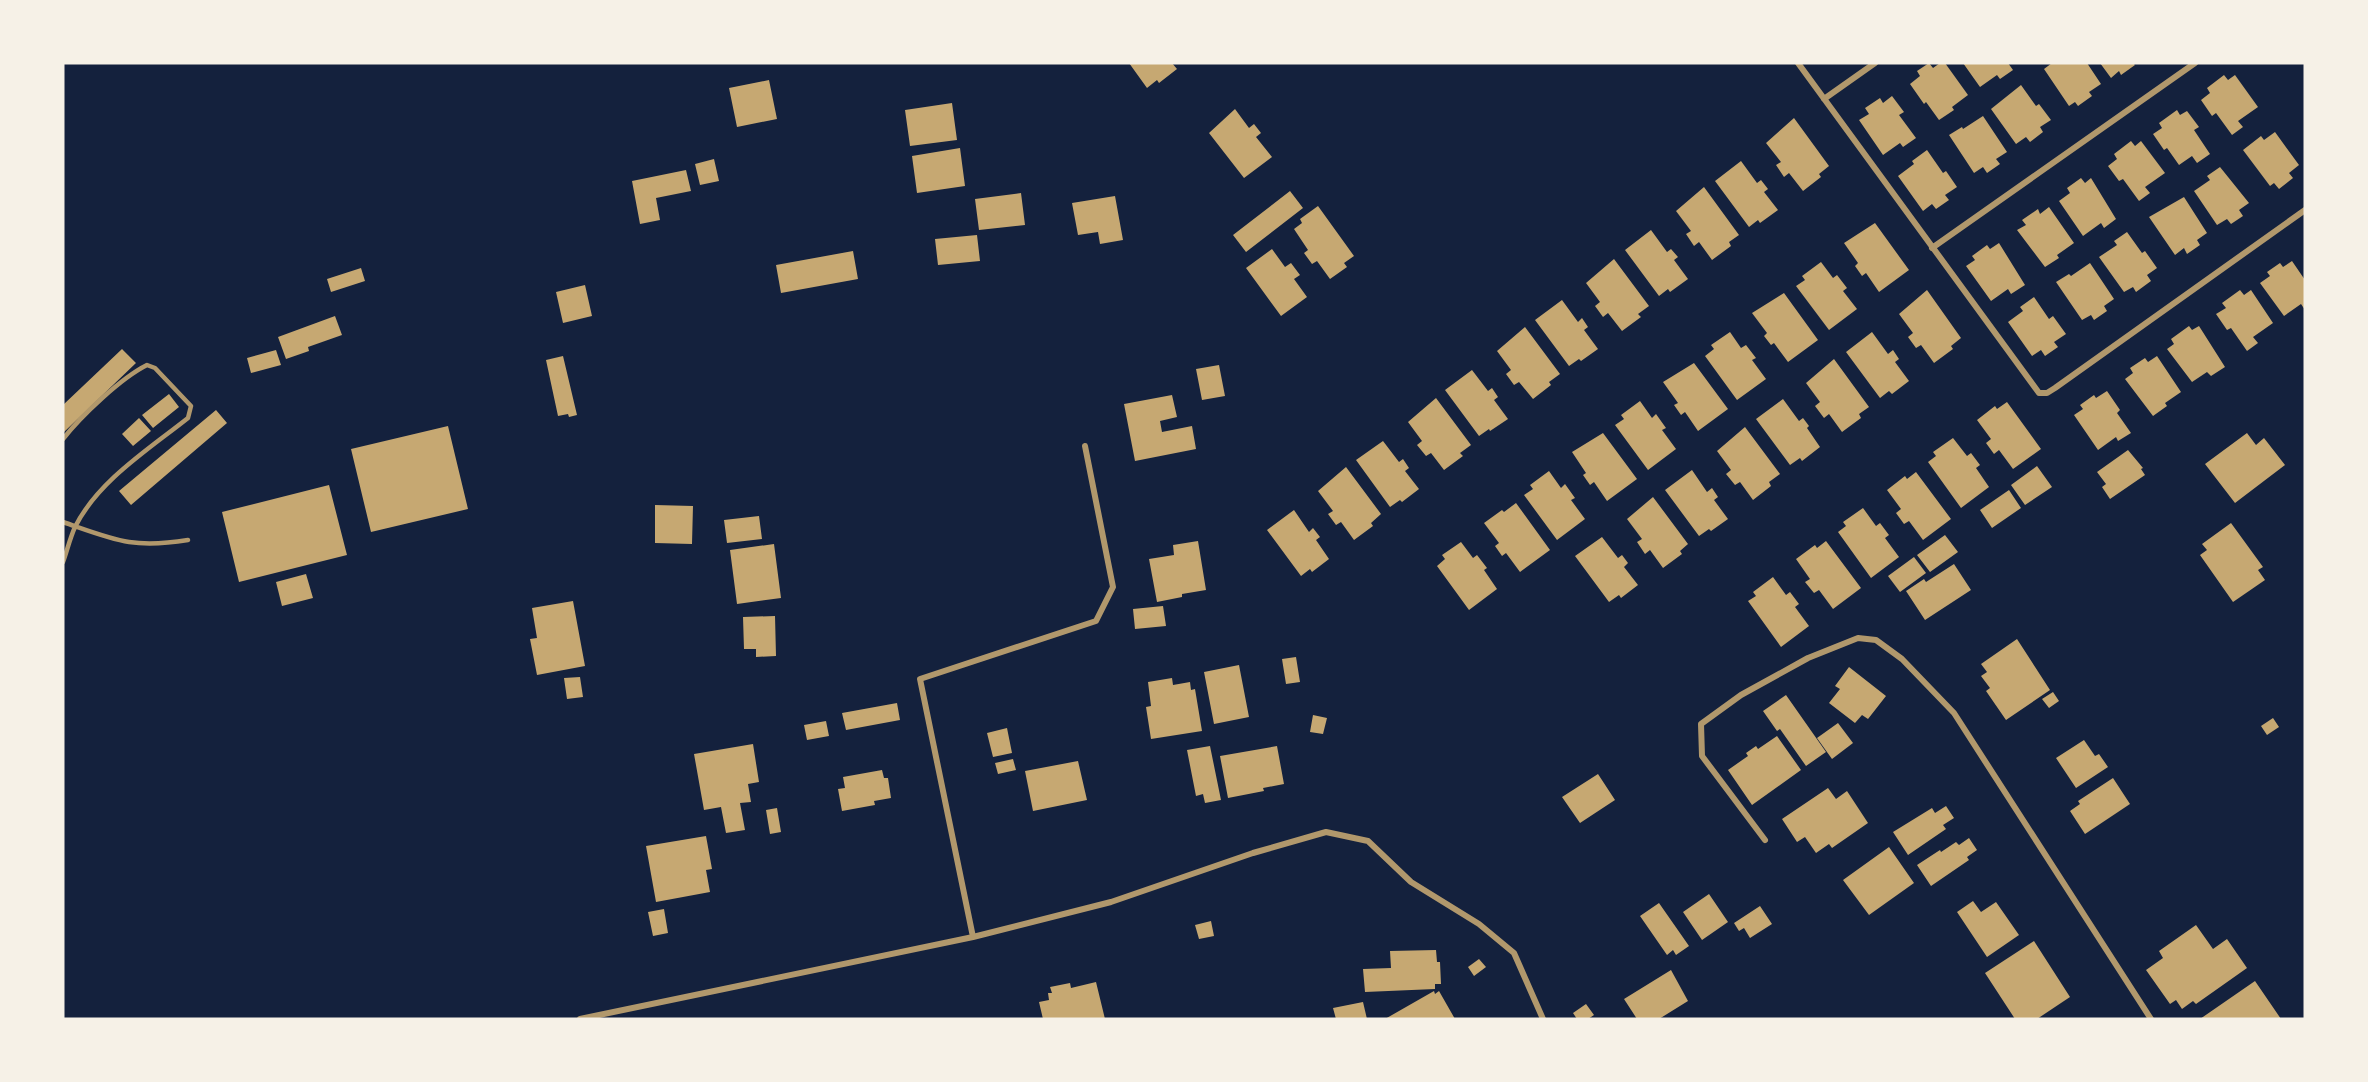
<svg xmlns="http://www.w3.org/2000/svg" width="2368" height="1082" viewBox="0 0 2368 1082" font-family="Literata,serif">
  <rect width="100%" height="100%" fill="#14213d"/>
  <!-- building -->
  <path fill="#c6a872" d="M1129,63H1172L1177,69L1159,83L1157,80L1147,88Z
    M1929,63L1933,68L1940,63H1945L1968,95L1952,107L1954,110L1939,120L1926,102L1924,104L1910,84L1920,76L1917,71Z
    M1963,63H2008L2013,70L2000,79L1997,75L1980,87Z
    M2052,63H2087L2101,84L2089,92L2092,96L2078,106L2075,102L2069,106L2044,69Z
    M2100,63H2133L2135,65L2121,75L2119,71L2111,78Z
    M2224,75L2228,80L2235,75L2258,107L2238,121L2243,127L2232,135L2216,113L2212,116L2201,100L2210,93L2207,88Z
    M769,80L777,119L737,127L729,88Z
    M2021,85L2036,106L2039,104L2051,120L2040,127L2043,132L2030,142L2026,137L2016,144L1991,109Z
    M1892,96L1904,112L1899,115L1916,138L1903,147L1900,143L1883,155L1859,120L1869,114L1865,108L1880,98L1883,103Z
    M952,103L957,140L910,146L905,110Z
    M1235,109L1249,128L1254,124L1261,133L1256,137L1272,157L1244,178L1209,133Z
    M2177,110L2180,115L2187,111L2199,127L2194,130L2210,154L2197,163L2192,156L2179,165L2167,148L2164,150L2153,134L2162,128L2159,123Z
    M1983,116L2007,152L1996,159L2000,164L1987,173L1983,167L1974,173L1949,135L1962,127L1963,129Z
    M1794,118L1829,166L1819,174L1821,177L1803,191L1789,173L1784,177L1776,165L1781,162L1766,143Z
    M2275,132L2299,165L2289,173L2293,178L2279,189L2274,183L2270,186L2243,150L2261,136L2264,140Z
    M2131,141L2135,146L2141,141L2165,173L2145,187L2150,193L2139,201L2123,179L2119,181L2108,166L2117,159L2114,154Z
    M960,148L965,186L917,193L912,156Z
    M1927,150L1943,173L1946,171L1957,187L1945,195L1949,200L1936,209L1932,204L1923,211L1898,176L1914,164L1912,161Z
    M714,159L719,181L700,185L695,164Z
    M1741,161L1757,183L1761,180L1768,189L1764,192L1778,210L1760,223L1758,220L1749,227L1715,181Z
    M2220,167L2249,203L2239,210L2243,216L2231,224L2227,219L2217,225L2194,191L2210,180L2207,176Z
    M686,170L691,191L656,198L660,220L640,224L632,181Z
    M2081,178L2085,183L2091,178L2116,219L2104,228L2101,223L2083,236L2059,201L2070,193L2067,188Z
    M1704,187L1739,235L1729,242L1731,246L1712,260L1699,242L1694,246L1686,234L1691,231L1676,211Z
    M1290,191L1303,208L1246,252L1233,235Z
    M1021,193L1025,225L979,230L975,199Z
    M1115,196L1123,240L1100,244L1098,232L1078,235L1072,203Z
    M2184,197L2207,233L2197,240L2200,245L2187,254L2184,248L2175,255L2149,217Z
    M1318,206L1354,256L1344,263L1347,267L1330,279L1317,261L1312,264L1304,253L1308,250L1294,229L1302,223L1300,219Z
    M2049,207L2074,243L2057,255L2059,258L2045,267L2017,230L2026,225L2022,220L2038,209L2040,214Z
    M1875,223L1909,270L1879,292L1866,273L1862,276L1855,266L1858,263L1844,243Z
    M1651,230L1667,252L1671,249L1678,257L1674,260L1688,279L1670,292L1668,289L1659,296L1625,250Z
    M2127,232L2142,253L2145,251L2157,268L2147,275L2151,281L2136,292L2133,287L2124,292L2099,257L2117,245L2114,241Z
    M977,235L980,261L938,265L935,239Z
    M1999,243L2025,285L2011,294L2008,289L1991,301L1966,266L1975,260L1972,256L1987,245L1990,249Z
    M1272,249L1285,267L1291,263L1300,275L1294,279L1307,297L1281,316L1246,268Z
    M853,251L858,279L781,293L776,265Z
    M1614,259L1649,306L1638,314L1641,317L1622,331L1608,313L1603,317L1595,306L1600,302L1586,283Z
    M2292,261L2305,280V310L2301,304L2284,316L2260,283L2270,276L2267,272L2280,263L2283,267Z
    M1821,262L1833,278L1837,275L1847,288L1843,291L1857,309L1829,330L1796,286L1805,280L1802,276Z
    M2090,263L2114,299L2104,306L2107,311L2094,320L2091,315L2082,320L2056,282L2069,274L2071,276Z
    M361,268L365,281L331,292L327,279Z
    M585,285L592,316L563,323L556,292Z
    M1927,290L1961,338L1951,346L1953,349L1934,363L1921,345L1916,348L1908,337L1913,333L1899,314Z
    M2240,290L2244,295L2251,290L2273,323L2253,337L2258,343L2247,351L2231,328L2227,330L2216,314L2226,308L2222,303Z
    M1784,293L1818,340L1788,362L1774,343L1771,345L1764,336L1767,333L1752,313Z
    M2034,297L2049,319L2053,316L2066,334L2054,342L2058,347L2045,356L2041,350L2032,356L2008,322L2023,311L2020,307Z
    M1562,300L1578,322L1582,318L1588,327L1584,330L1598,349L1581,361L1579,359L1569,366L1535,320Z
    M335,316L342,335L308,347L309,351L286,359L278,337Z
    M2189,326L2192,330L2199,326L2225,367L2211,376L2207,372L2192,382L2167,349L2174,344L2171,339Z
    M1525,327L1560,374L1549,382L1551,385L1533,399L1519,382L1514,385L1506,374L1511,370L1497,351Z
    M1730,332L1741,348L1746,345L1756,358L1752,360L1766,379L1737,400L1705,356L1714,349L1711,345Z
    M1872,332L1888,354L1893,350L1899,359L1895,362L1909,381L1892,394L1889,391L1880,398L1846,352Z
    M122,349L136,363L63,433V405Z
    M276,350L281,365L251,373L247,358Z
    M563,356L577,415L569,417L568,414L558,416L546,360Z
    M2157,356L2181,392L2165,403L2167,406L2153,416L2125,379L2133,373L2130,368L2145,358L2148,362Z
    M1834,359L1869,407L1859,414L1861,418L1842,432L1829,414L1824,418L1815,406L1820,402L1806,383Z
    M1694,363L1728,409L1698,431L1685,412L1681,415L1674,405L1678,403L1663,382Z
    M1219,365L1225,396L1202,400L1196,369Z
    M1472,370L1488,391L1492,388L1498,397L1494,400L1508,419L1490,431L1489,429L1479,436L1445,390Z
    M2107,391L2120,410L2117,413L2131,433L2118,441L2116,437L2098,450L2074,415L2083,409L2080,405L2094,395L2096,398Z
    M169,394L179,407L153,428L142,415Z
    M1172,395L1177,417L1160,421L1162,432L1192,426L1196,449L1135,461L1124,404Z
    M1436,398L1471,445L1460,453L1463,456L1444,470L1431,453L1426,456L1417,445L1422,441L1408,422Z
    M1783,399L1799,421L1803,418L1809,426L1807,428L1820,447L1802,461L1800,458L1790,465L1756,419Z
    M1640,401L1652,418L1656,414L1666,428L1662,430L1676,449L1648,470L1615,425L1624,419L1621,415Z
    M2007,402L2041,449L2013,469L1999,450L1994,454L1986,443L1991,439L1977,420L1995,406L1997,409Z
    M216,410L227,423L131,505L119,491Z
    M139,418L151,431L133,446L122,434Z
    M448,426L468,509L371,532L351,449Z
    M1745,427L1780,474L1769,482L1771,486L1753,500L1740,482L1735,485L1726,474L1731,470L1717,451Z
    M1603,433L1637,479L1607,501L1594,482L1590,485L1583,475L1586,473L1572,452Z
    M2247,433L2256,445L2264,438L2285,465L2235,503L2205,464Z
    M1953,438L1967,456L1971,453L1980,465L1976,468L1989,487L1961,508L1928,462L1936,456L1933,452Z
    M1383,441L1399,462L1403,459L1409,468L1405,471L1419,489L1402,502L1400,500L1390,507L1356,460Z
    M2128,450L2143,468L2141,469L2145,475L2110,499L2102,487L2106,484L2097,472Z
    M2037,466L2052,487L2025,505L2011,485Z
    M1346,467L1381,514L1371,523L1373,526L1354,540L1341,522L1336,525L1328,514L1333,511L1318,491Z
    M1692,470L1707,492L1712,488L1718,497L1714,500L1728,519L1711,531L1709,529L1699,536L1665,490Z
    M1549,471L1561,488L1565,484L1575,498L1571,500L1585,519L1557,540L1524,495L1533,489L1530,485Z
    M1916,472L1951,519L1923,540L1909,521L1904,524L1896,513L1901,509L1887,490L1905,476L1907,479Z
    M329,485L347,555L239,582L222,512Z
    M2009,490L2021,508L1992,528L1980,510Z
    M1653,497L1688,544L1680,551L1682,554L1663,568L1650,550L1645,554L1637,542L1642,539L1627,519Z
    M1516,503L1550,550L1520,572L1506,553L1502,556L1495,546L1499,543L1484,523L1502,510L1504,512Z
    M655,505L693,506L692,544L655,543Z
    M1863,508L1876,526L1880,523L1889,535L1885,538L1899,557L1871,578L1838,532L1846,526L1843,522Z
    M1294,510L1309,532L1313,528L1320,537L1316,540L1329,559L1312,572L1310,569L1301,576L1267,530Z
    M759,516L762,539L727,543L724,520Z
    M2231,523L2263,567L2258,570L2265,580L2233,602L2200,555L2207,550L2202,544Z
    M1945,535L1958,552L1930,572L1917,555Z
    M1602,537L1618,558L1622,555L1628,563L1624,567L1638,585L1621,598L1619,595L1609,602L1575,556Z
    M1198,541L1206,590L1182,594V597L1157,602L1149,559L1174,555L1173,545Z
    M1826,541L1861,588L1833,609L1819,590L1814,593L1805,582L1810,579L1796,559L1815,545L1817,548Z
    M1461,542L1473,558L1477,555L1487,568L1484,570L1497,589L1469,610L1437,566L1445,559L1442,555Z
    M774,544L781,598L737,604L730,550Z
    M1914,557L1926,573L1900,592L1888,576Z
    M1954,564L1971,590L1925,620L1906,591L1924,579L1926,582Z
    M306,574L313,598L282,606L276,582Z
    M1773,577L1786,595L1790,592L1799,604L1795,607L1809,626L1781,647L1748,601L1756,596L1753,592Z
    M573,601L585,666L537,675L530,639L537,638L532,608Z
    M1163,606L1166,626L1135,629L1133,609Z
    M775,616L776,656L756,657V649H744L743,617Z
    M2017,639L2050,690L2006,720L1986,691L1990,688L1981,676L1987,672L1981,664Z
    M1296,657L1300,682L1286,684L1282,659Z
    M1239,665L1249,717L1214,724L1204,672Z
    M1849,667L1886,696L1868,719L1862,715L1855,723L1829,703L1840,689L1835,686Z
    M580,677L583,697L567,699L564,678Z
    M1172,678L1173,685L1190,682L1191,690L1195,689L1202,731L1151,739L1146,707L1151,706L1148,682Z
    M2053,692L2059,701L2049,708L2042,699Z
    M1786,695L1826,752L1806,766L1780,729L1777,731L1763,711Z
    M897,703L900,720L846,730L842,713Z
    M1313,715L1327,718L1323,734L1310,732Z
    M2273,718L2279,727L2267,735L2261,726Z
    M826,721L829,736L807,740L804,725Z
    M1838,723L1853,743L1832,759L1817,738Z
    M1007,728L1012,753L993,757L987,733Z
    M1777,736L1801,770L1752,805L1728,770L1748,756L1746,753L1756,746L1758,749Z
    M2084,740L2095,756L2099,754L2108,767L2076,788L2056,758Z
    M753,744L759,782L748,784L751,802L740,803L745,830L726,833L721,807L704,810L694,754Z
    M1210,746L1221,800L1205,803L1203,794L1196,796L1187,750Z
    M1277,746L1284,784L1263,788L1264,791L1228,798L1220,756Z
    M1013,759L1016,770L998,774L995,763Z
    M1078,761L1087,800L1033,811L1025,771Z
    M882,770L884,778H888L891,798L874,801L875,805L842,811L838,789L845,788L843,777Z
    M1598,774L1615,800L1580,823L1562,797Z
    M2113,778L2130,804L2085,834L2070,811L2080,804L2078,801Z
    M1828,788L1836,799L1847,791L1868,823L1832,848L1829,844L1816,853L1805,837L1797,842L1782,819Z
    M1946,806L1954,818L1943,825L1946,829L1908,855L1893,832L1932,808L1935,813Z
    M777,808L781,832L770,834L766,810Z
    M706,836L712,869L706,870L710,892L656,902L646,846Z
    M1969,838L1977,850L1967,857L1969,860L1931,886L1917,865L1940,850L1941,852L1956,842L1959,845Z
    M1889,847L1914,883L1869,915L1843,880Z
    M1709,894L1728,922L1702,940L1683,912Z
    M1973,901L1981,912L1996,902L2019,935L1987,957L1957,912Z
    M1659,903L1689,946L1676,955L1673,950L1667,955L1640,916Z
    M1760,906L1772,924L1750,938L1744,928L1739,931L1734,923Z
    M664,909L668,933L653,936L648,912Z
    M1211,921L1214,936L1199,939L1195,925Z
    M2196,925L2213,949L2227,939L2247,968L2196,1004L2193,1001L2182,1009L2176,1000L2170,1004L2146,970L2163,958L2159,951Z
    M2034,941L2070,997L2037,1019H2015L1985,973Z
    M1436,950L1437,962H1440L1441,984H1435V989L1365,992L1363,969L1391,968L1390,951Z
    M1479,959L1486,967L1474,976L1468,967Z
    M1671,970L1688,1001L1659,1019H1637L1624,999Z
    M2255,981L2281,1019H2200Z
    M1096,982L1105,1019H1043L1039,1002L1049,1000L1048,993H1052L1050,987L1070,983L1071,988Z
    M1434,991L1435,994L1439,991L1455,1019H1385Z
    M1363,1002L1367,1019H1336L1333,1008Z
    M1586,1004L1594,1015L1588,1019H1577L1573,1013Z"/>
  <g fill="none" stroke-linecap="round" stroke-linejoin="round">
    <!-- service -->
    <path stroke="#b1986c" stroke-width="4.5" d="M63,439C81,416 121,378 147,365L155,368L191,406L188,418C149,449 98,481 75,527C70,538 67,551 63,562
      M63,522C115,540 132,549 188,540"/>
    <!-- minor -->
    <path stroke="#b1986c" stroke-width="6" d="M1798,63L2039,393H2047L2055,388L2305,210
      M1824,99L1875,63
      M1932,248L2195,63
      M1765,840L1702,756L1701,724L1741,695L1808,658L1858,638L1876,640L1902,659L1954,713L2151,1019
      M973,937L920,679L1096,621L1113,587L1085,446
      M580,1019L973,937L1111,902L1253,853L1326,832L1368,841L1411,882L1479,924L1514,953L1543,1019"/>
  </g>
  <!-- border -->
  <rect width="2368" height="1082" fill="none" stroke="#f6f1e7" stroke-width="129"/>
</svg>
